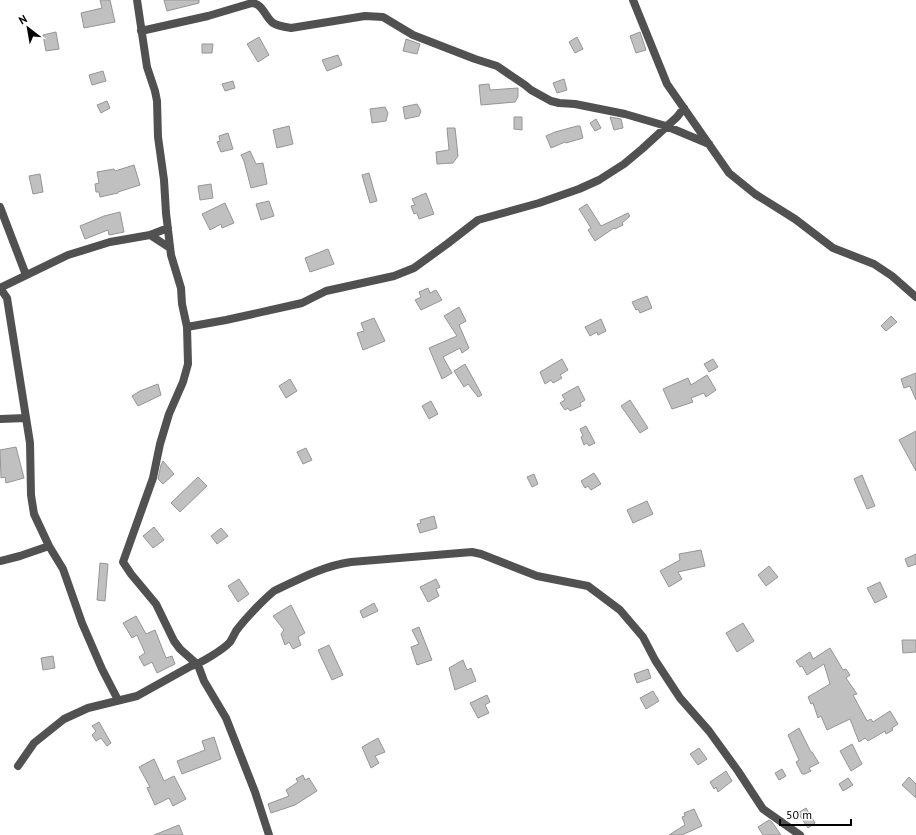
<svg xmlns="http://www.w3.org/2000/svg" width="916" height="835" viewBox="0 0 916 835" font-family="'PT Sans',sans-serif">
  <rect width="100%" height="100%" fill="#fff"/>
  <!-- building -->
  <path fill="#c0c0c0" stroke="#959595" d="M100,0H110L115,22L84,28L81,13L102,8Z
    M164,0H199V3L167,11Z
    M56,32L59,49L46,51L43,35Z
    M640,32L646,50L636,53L630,36Z
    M259,37L269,55L258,62L247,44Z
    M577,37L583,49L575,53L569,42Z
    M406,39L420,44L417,54L403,51Z
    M202,44H213L212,53H202Z
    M338,55L342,65L327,71L322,60Z
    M103,71L106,81L92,85L89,75Z
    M564,79L567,90L557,93L553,83Z
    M233,81L235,88L225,91L222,84Z
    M489,84L490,90L518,88V97L515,102L481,105L479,85Z
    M107,101L110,108L101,113L97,105Z
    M417,104L421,111L419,116L405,119L403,107Z
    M385,107L388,113L386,121L372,123L370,109Z
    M514,117H522V130L514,129Z
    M610,117L621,119L623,128L614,130Z
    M596,119L601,128L595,131L590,123Z
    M289,126L293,144L277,148L273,130Z
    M577,126H580L583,138L566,143L565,142L551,148L546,136L555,132Z
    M447,128H455L458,156L453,163L437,164L436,152L449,150Z
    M228,133L233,149L221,152L217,142L220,141L219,136Z
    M250,151L256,164L263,163L267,184L251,188L244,161L241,155Z
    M134,165L140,185L118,192V193L100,197L99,192H96L95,184L99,183L97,172L114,169L115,171Z
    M369,173L377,201L370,203L362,175Z
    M40,174L43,192L33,194L29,176Z
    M211,184L213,198L200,200L198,186Z
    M426,193L434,214L419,219L417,213L414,214L411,206L415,205L412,199Z
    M269,201L274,216L261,220L256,204Z
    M225,203L234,223L222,228L221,224L210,230L202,214Z
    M587,204L601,226L628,213L630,216L622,223L623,225L615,229L614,228L595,241L588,230L591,228L579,209Z
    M120,212L124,232L109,235L108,230L85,239L80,226L104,216Z
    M328,249L334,264L310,272L305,258Z
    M428,288L430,293L436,290L442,300L421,310L415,300L421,297L419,292Z
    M647,296L652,308L640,313L638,309L636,310L632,302Z
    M459,307L466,321L459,325L469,348L462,353L460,348L443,357L452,373L442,379L429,348L457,336L444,316Z
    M891,316L897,322L886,331L881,326Z
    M374,318L385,341L363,350L357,333L364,331L361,323Z
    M601,319L606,331L598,335L597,332L590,336L585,327Z
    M562,359L568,370L560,375L562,378L553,383L551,380L545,384L540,372Z
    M713,359L718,367L709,372L704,364Z
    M465,364L482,395L478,397L468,384L464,387L454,371Z
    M916,373V400L910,386L904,388L901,379Z
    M707,375L716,390L706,397L704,393L691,398L693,402L672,409L663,389L688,378L691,385Z
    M290,379L297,391L286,398L279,386Z
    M158,384L161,395L138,406L132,396L140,391Z
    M578,386L585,400L580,403L581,406L570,411L568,408L565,410L560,403L565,400L562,395Z
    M630,400L648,428L640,433L621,406Z
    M431,401L438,414L429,419L422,406Z
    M586,426L595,443L589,446L587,443L584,445L581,437L583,436L580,429Z
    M916,431V471L899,440Z
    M16,447L24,478L6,483L5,477L1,478L0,450Z
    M306,448L312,460L303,464L297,452Z
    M163,461L174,474L163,484L158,479L161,465Z
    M594,473L601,484L591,490L588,486L585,488L581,481Z
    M534,474L538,484L532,487L527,477Z
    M862,475L875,506L867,509L854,479Z
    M198,477L207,486L180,512L171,503Z
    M647,501L653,514L633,523L627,510Z
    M434,516L437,528L420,533L417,524L421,523L420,520Z
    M154,527L164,540L153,548L143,536Z
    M221,528L228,536L217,544L211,536Z
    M701,550L705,566L678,572L682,579L669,587L660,571L680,560L679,554Z
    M916,554V564L908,567L905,559Z
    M100,563L108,564L105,601L97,600Z
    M769,566L778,577L766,586L758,575Z
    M239,579L249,594L238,602L228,586Z
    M436,579L440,587L436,589L439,596L428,602L420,587Z
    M880,582L887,597L875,603L867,588Z
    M374,603L378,611L363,618L360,611Z
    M291,605L305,633L298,637L301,645L293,649L289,642L285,645L281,634L284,630L273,616Z
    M136,616L146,634L155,630L166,658L172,656L175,664L157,673L152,662L144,666L139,657L145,653L137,635L132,638L123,623Z
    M743,623L754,641L737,652L726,633Z
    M419,627L432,660L417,665L411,647L419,644L412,630Z
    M902,640H916V652L903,653Z
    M329,645L343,675L332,680L318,650Z
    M830,648L843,670L846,669L850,675L846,678L857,694L853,695L867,721L871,719L873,722L890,711L898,724L892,728L893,730L886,734L885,731L868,741L865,738L859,742L850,719L827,730L821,716L818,718L813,703L811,704L808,697L830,684L824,664L807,675L802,666L800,667L796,661L810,652L813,659Z
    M53,656L55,668L43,670L41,658Z
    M463,660L467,670L471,668L476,681L455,690L449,668Z
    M648,669L651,678L637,683L634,674Z
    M653,691L659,701L646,709L640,698Z
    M487,695L490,702L485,705L489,713L478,718L470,703Z
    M99,722L111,743L107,746L101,738L96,741L92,735L96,731L92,726Z
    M799,728L811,752H812L819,763L809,768L811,771L805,774H802L796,762L799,760L788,735Z
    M214,737L221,759L182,774L177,761L205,750L202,741Z
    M378,738L385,752L375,756L379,763L371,768L362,747Z
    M852,744L862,764L851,771L840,751Z
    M699,748L707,759L698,765L690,754Z
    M154,759L164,781L174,776L186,799L173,806L169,798L155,805L147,788L150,787L139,767Z
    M782,769L786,776L779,780L775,773Z
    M726,771L732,781L718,792L716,787L714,789L710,782Z
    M303,775L305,780L309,778L317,791L295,805L271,813L268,804L289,796L286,790L298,782L296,779Z
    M909,777L916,784V798L902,785Z
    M848,778L853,785L843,791L839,784Z
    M806,808L815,823L808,828L798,813Z
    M694,809L702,826L682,835H669L685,825L682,817L685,816L684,813Z
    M769,820L772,822L781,835H763L758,827Z
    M179,825L183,835H154Z"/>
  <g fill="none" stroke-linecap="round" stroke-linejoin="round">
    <!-- street -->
    <path stroke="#515151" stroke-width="8" d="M137,0L147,67L155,91L157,101L158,137L164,180L166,213L171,255L181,288L182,304L187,327L188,364L183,382L169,414L160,444L153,478L123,562L131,574L156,604L174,641L180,649L198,665L204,681L226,718L255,792L269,835
      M633,0L667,84L729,173L755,194L795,219L833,248L874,264L892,276L916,297
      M141,31L208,16L252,3C263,4 265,17 273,23C278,26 285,27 291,28L365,16L383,17L413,35L475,59L497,66L525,85L531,90L551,101L559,103L575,104L625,114L666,126L709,144
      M0,207L26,275
      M150,235L170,248
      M0,288L7,298L30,443L31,495L34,514L49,546L63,569L82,623L102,669L118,700
      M0,288L68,255L110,242L150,235L168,228
      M187,327L226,320L302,303L326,291L394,276L414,268L447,244L478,220L539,203L579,189L599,180L624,164L642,149L677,117L684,108
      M0,419L26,418
      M0,561L20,556L49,546
      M18,766L34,743L64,719L88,708L137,696L191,666C200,664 224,649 230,642C232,639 234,635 236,631C245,619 262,601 274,591C299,579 323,566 351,562L472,552L481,554L537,576L588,586L620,610L643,637L655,660L680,698L709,731L738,771L763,809L800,835"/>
  </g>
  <!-- north arrow -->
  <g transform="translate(28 28) rotate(329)" stroke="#ffffff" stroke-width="3" paint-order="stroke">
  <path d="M0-3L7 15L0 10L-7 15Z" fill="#000000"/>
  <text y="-6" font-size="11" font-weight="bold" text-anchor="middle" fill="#000000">N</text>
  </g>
  <!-- scale -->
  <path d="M780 819v6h71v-6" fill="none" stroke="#000000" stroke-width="2"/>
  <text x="786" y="819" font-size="12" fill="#000000" stroke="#ffffff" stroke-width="3" paint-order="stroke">50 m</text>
</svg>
